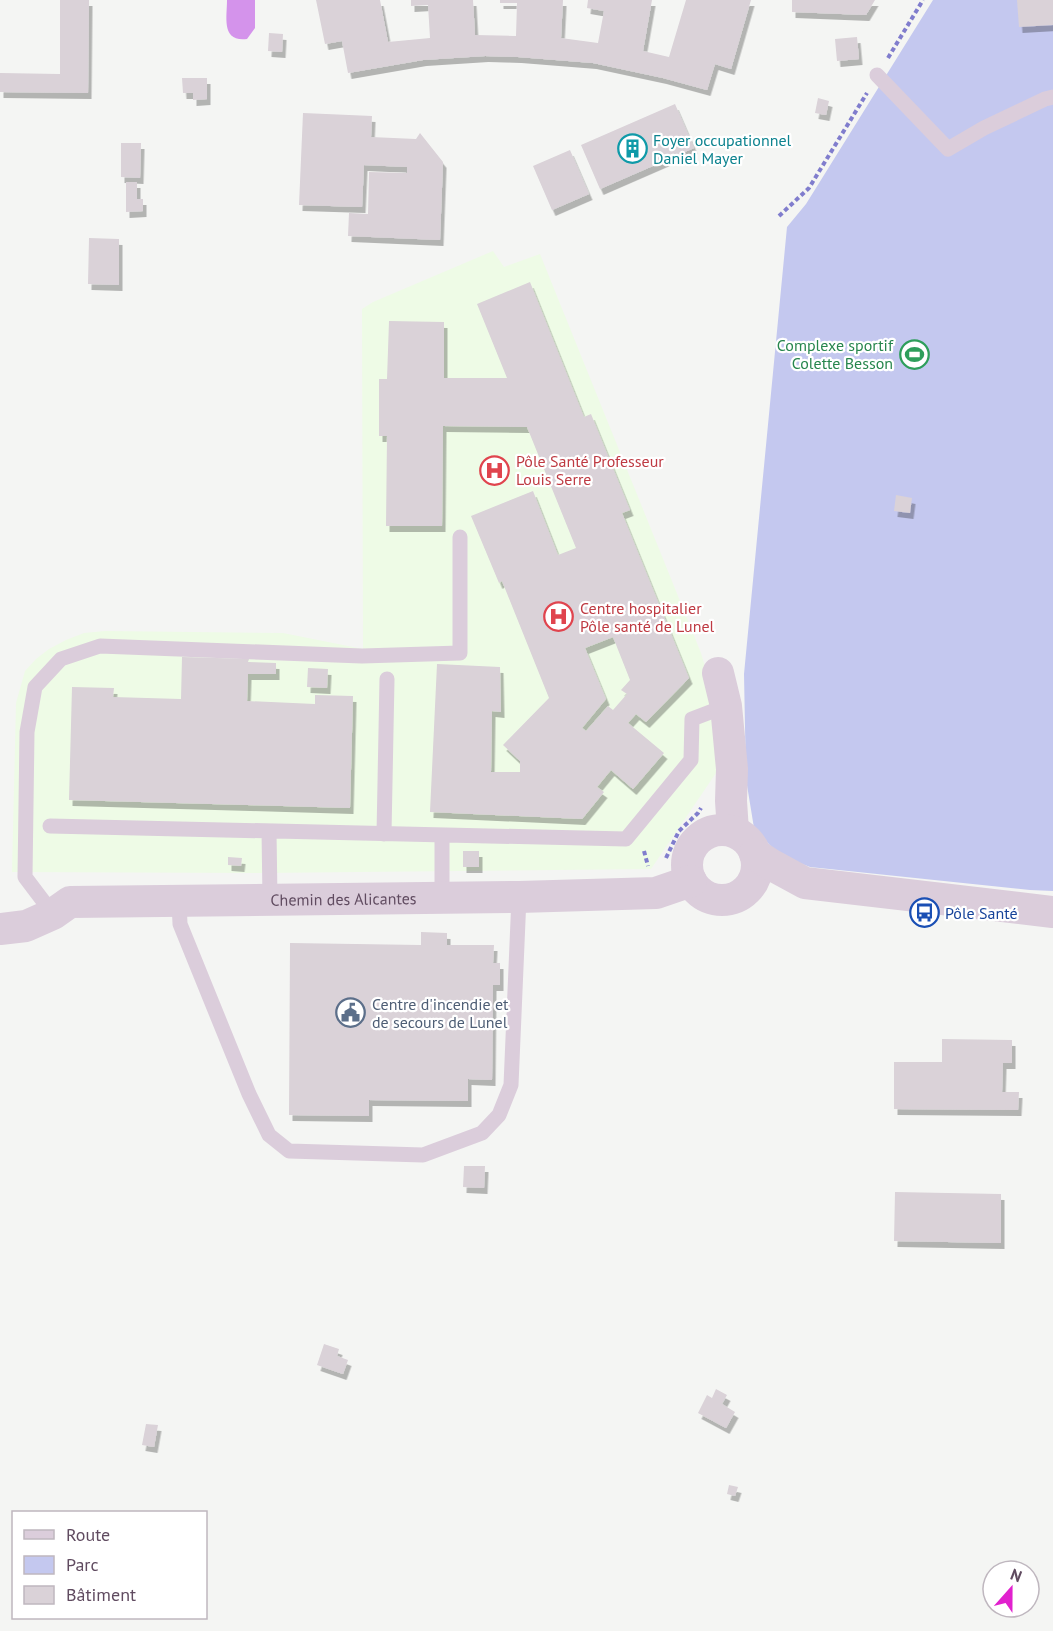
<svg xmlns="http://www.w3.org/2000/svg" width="1053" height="1631" viewBox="0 0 1053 1631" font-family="'PT Sans',sans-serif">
  <defs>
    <filter id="shadow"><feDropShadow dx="3.5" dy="6" stdDeviation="0" flood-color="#0004"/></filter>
  </defs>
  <rect width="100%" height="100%" fill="#f4f5f3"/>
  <!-- medical -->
  <path fill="#eefbe6" d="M493,251L504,267L540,254L701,653L723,729L716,773L651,869L259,873L12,872L16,703L25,671L36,659L49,649L66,640L84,633L105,631L283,633L363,649L362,309L373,302Z"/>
  <!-- green -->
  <path fill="#c4c8ef" d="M933,0H1053V891L1030,890L810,867L779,855L754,828L746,779L744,674L787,227L806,204Z"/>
  <!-- water -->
  <path fill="#d493eb" d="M227,0H255V28L247,39C221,42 227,18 227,0Z"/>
  <!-- building -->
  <path fill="#dad2d8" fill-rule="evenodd" filter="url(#shadow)" d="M60,0H89L88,93L0,92V73L60,74Z
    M316,0H380L388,42L430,38L428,5L411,6V0H473L475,35L516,36L517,3H500V0H563L561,38L598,43L604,11L587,8L588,0H652L643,51L669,57L686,0H751L731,69L715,64L707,90L663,78L593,63L518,57L485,56L423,60L348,73L342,41L325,44Z
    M792,0H875L866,15L792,12Z
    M1017,0H1053V25L1019,27Z
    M269,33L283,34L282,52L268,51Z
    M857,37L859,59L837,61L835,39Z
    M182,78H207V99L193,100V93H183Z
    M818,98L829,101L826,115L815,113Z
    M675,104L694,148L600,189L581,145Z
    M303,113L372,116L371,137L416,139L420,133L443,162L440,240L348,236L349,213L368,214L369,172L407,173V167L364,165L362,207L299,205Z
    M121,143H141L140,178L121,177Z
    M570,150L589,194L552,210L533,166Z
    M126,182H137V199H143V211L126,212Z
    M89,238L119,239V285L88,284Z
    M530,282L584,417L591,414L630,510L622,513L689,678L646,722L636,714L628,723L664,753L633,789L611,770L597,787L604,792L582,819L430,812L437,664L500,667L501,712L492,711L491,772H520V761L503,745L549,698L502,581L499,583L471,516L533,491L558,555L576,548L527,427L443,426L442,526H386L387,436H379V379H387L389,321L444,322V378H507L477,304ZM613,637L630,680L621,690L627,694L613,710L608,706L586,731L582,728L606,699L585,648Z
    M896,495L912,498L910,513L894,511Z
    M182,657L249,659L248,662L276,663V674H248L247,701L315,704V695L353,696L350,808L69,800L72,687L114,688L113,697L181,699Z
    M308,668L328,669L327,688L307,687Z
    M463,851H479V867H463Z
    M228,857L242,858L241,866L228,865Z
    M421,932L447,933V945H494L493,963H500V985H493L492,1080L468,1079V1101L369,1100V1116L289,1115L290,943L421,945Z
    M942,1039L1012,1040V1063H1003L1002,1092H1019L1018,1110L894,1109V1062H942Z
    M464,1166H485L484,1188L463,1187Z
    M895,1192L1001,1194V1243L894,1241Z
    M324,1344L339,1349L337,1356L348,1360L343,1374L317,1365Z
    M716,1389L727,1395L722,1404L735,1412L726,1428L698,1413L707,1395L712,1398Z
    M146,1424L158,1425L154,1447L142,1445Z
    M729,1485L738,1487L735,1496L727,1494Z"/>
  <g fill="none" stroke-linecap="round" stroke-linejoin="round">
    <!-- path -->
    <path stroke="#807dcd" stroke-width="4" stroke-dasharray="4.5 3" stroke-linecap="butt" d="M888,58L923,0
      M779,216L809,188L867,93
      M644,851L648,866
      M666,858L679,831L698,813L701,808"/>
    <!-- lane -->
    <path stroke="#dbcddb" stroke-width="15" d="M877,75L948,149L984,128L1045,99L1053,97
      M50,826L626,839L691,760L692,719L726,706
      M269,831L270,899
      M384,834L387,679
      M442,898V835
      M179,901L180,924L249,1094L269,1135L289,1151L423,1155L482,1133L499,1115L511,1085L519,897
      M53,914L25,877L27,732L35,687L61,659L100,646L362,656L460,653V537"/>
    <!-- street -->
    <g stroke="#dbcddb" stroke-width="32">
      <path d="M718,673L726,706L732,769L731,801L733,831"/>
      <circle cx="722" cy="865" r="35"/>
      <path d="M755,854L770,864L805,883L1053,912"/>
      <path id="s1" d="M0,929L26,926L53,914L70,902L519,897L656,893L691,881"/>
    </g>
  </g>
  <!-- icons -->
  <defs>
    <symbol id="building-ring" viewBox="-11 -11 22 22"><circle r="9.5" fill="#fff" stroke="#0f9aa8" stroke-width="1.5"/><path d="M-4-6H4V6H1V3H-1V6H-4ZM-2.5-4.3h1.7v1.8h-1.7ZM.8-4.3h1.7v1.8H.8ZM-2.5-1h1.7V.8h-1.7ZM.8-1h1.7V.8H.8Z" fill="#0f9aa8"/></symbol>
    <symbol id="stadium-ring" viewBox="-11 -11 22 22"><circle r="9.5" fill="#fff" stroke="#2e9e5b" stroke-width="1.5"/><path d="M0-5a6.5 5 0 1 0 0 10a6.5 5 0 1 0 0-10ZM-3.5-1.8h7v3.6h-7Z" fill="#2e9e5b"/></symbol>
    <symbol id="hospital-ring" viewBox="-11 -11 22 22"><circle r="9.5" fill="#fff" stroke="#e0444e" stroke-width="1.5"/><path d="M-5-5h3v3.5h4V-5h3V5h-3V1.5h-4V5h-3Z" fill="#e0444e"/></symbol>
    <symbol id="bus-ring" viewBox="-11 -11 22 22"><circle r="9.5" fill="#fff" stroke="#1a4fb4" stroke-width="1.5"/><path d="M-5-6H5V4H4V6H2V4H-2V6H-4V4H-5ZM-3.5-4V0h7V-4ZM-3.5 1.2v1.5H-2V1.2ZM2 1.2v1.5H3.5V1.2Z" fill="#1a4fb4"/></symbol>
    <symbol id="civic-ring" viewBox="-11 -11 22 22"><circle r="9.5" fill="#fff" stroke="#5c6f8a" stroke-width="1.5"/><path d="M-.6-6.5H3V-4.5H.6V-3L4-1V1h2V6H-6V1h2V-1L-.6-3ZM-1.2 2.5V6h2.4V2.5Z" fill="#5c6f8a"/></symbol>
  </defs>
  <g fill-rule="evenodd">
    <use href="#building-ring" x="616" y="132" width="33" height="33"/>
    <use href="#stadium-ring" x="898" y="338" width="33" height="33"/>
    <use href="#hospital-ring" x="478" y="454" width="33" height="33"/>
    <use href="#hospital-ring" x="542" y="600" width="33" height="33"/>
    <use href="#bus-ring" x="908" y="896" width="33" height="33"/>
    <use href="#civic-ring" x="334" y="996" width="33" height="33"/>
  </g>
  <g text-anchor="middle" stroke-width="4.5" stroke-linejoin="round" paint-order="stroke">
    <!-- culture labels -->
    <g font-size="16" fill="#0d838f" stroke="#fff" text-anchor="start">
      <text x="653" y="146">Foyer occupationnel<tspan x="653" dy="18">Daniel Mayer</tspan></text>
    </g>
    <!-- leisure labels -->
    <g font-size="16" fill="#27864d" stroke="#fff" text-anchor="end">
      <text x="893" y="351">Complexe sportif<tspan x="893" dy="18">Colette Besson</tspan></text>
    </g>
    <!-- health labels -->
    <g font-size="16" fill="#be3a42" stroke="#fff" text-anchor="start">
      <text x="516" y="467">Pôle Santé Professeur<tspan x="516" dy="18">Louis Serre</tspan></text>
      <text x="580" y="614">Centre hospitalier<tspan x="580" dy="18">Pôle santé de Lunel</tspan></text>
    </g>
    <!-- street labels -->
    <g font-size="16" fill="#604b60" stroke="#fff">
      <text dy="6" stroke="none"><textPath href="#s1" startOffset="350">Chemin des Alicantes</textPath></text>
    </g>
    <!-- transit labels -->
    <g font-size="16" fill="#164399" stroke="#fff" text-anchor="start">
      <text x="945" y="919">Pôle Santé</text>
    </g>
    <!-- service labels -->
    <g font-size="16" fill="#4e5e75" stroke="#fff" text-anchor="start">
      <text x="372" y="1010">Centre d'incendie et<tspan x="372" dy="18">de secours de Lunel</tspan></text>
    </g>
  </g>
  <!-- legend -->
  <rect x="12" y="1511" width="195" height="108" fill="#ffffff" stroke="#bfb7bf" stroke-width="1.5"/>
  <rect x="24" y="1530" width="30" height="9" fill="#dbcddb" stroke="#bfb7bf" stroke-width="1.5"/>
  <text x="66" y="1541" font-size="18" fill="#604b60">Route</text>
  <rect x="24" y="1556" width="30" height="18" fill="#c4c8ef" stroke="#bfb7bf" stroke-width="1.5"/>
  <text x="66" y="1571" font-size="18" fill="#604b60">Parc</text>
  <rect x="24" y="1586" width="30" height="18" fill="#dad2d8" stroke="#bfb7bf" stroke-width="1.5"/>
  <text x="66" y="1601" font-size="18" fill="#604b60">Bâtiment</text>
  <!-- north arrow -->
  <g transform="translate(1011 1589) rotate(21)"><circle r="28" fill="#ffffff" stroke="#bfb7bf" stroke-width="1.5"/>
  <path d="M0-4.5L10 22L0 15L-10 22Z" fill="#e121ce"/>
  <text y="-9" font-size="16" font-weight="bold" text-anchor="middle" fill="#604b60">N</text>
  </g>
</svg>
